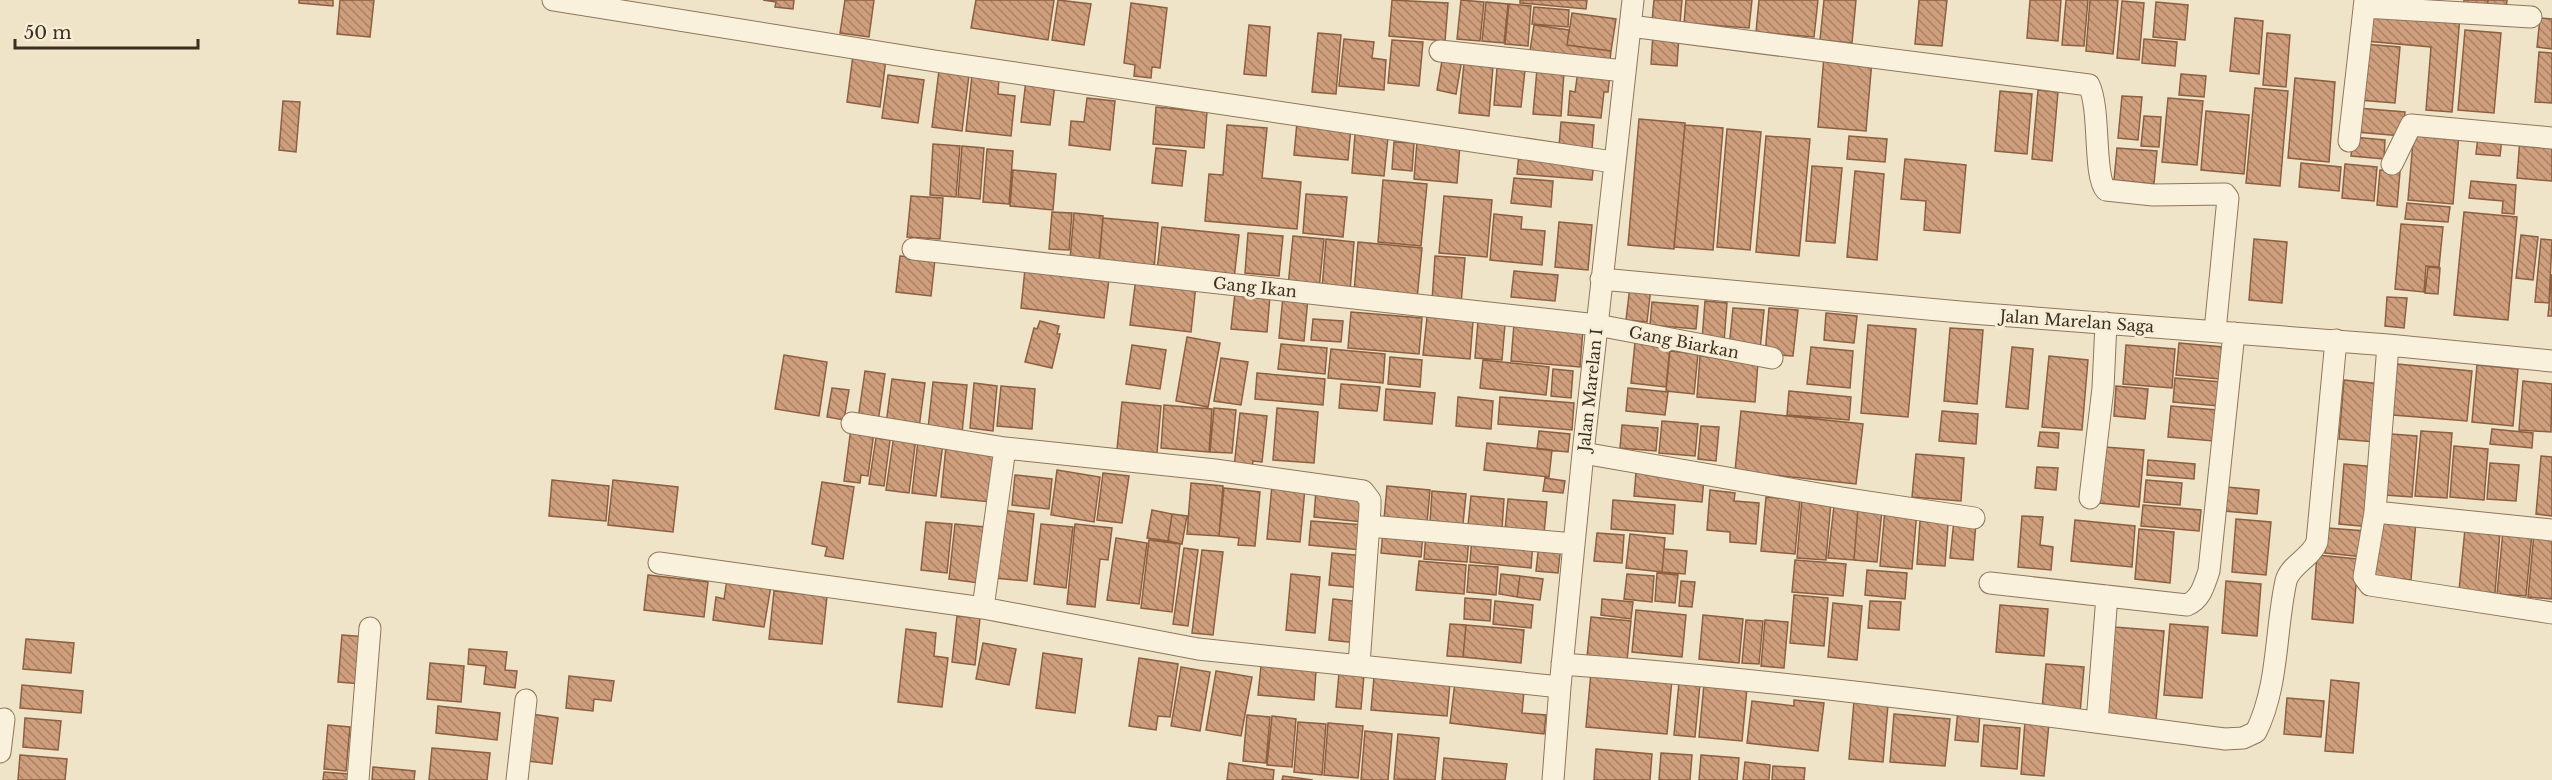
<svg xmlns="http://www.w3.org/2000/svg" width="2552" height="780" viewBox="0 0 2552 780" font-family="'Libre Baskerville',serif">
  <defs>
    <pattern id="building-back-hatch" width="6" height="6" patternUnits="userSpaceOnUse" patternTransform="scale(1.5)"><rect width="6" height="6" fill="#cf9f7d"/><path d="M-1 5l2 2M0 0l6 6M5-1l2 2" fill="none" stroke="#a98266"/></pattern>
  </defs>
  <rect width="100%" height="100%" fill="#f0e4c8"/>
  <!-- building -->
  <path fill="url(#building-back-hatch)" stroke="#8d5f41" stroke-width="1.5" d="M299,0H333V6L299,3Z
    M340,0H374L370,37L337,34Z
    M763,0H794L793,9L775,7L776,2Z
    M845,0H874L869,37L840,33Z
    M976,0H1054L1048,40L971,28Z
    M1058,0L1091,4L1084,45L1052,40Z
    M1392,0L1448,3L1445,41L1389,36Z
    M1461,0L1484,2L1480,41L1457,39Z
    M1520,0H1587L1586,9L1520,3Z
    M1654,0H1682L1680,24L1652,21Z
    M1686,0H1752L1749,28L1684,23Z
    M1759,0H1818L1814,37L1756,32Z
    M1824,0H1856L1852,43L1820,40Z
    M1919,0H1947L1942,46L1915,44Z
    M2030,0H2061L2058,41L2027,38Z
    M2066,0H2088L2084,46L2062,45Z
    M2090,0H2118L2113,54L2086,51Z
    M2464,0H2488L2487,9L2463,7Z
    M2488,0H2507L2506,10L2487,9Z
    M2122,1L2144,3L2139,60L2117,58Z
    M1486,2L1508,4L1504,43L1482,41Z
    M2156,2L2188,5L2185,40L2153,37Z
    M1131,3L1167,8L1160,68L1152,67L1151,78L1134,76L1135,65L1124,63Z
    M1509,4L1531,6L1528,46L1505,44Z
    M1534,7L1569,10L1568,27L1532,24Z
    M2368,8L2460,16L2452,112L2426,110L2431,47L2365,41Z
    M1572,13L1616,19L1611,51L1567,45Z
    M2235,18L2263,21L2259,74L2230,71Z
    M2540,18L2552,19V49L2537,47Z
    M1249,25L1270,27L1266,76L1244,74Z
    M1534,25L1569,30L1567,45L1611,51L1609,69L1529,57Z
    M2465,30L2501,33L2494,113L2458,110Z
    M1318,33L1341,35L1336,94L1312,92Z
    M1653,33L1679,35L1677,66L1651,64Z
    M2267,33L2290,35L2286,87L2263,85Z
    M1344,39L1374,42L1372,58L1386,60L1384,90L1339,86Z
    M2144,39L2177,42L2175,66L2142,63Z
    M1392,40L1423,42L1419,86L1388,83Z
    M2363,44L2400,47L2395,103L2358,100Z
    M2539,52L2552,53V103L2535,102Z
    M853,55L886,59L880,107L847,102Z
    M1443,55L1462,59L1456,94L1437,90Z
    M1824,56L1872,60L1866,131L1818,127Z
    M1464,63L1493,66L1489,116L1459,113Z
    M1497,68L1525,70L1521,107L1494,105Z
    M1537,69L1564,72L1561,116L1533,114Z
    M939,70L969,75L962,131L932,127Z
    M1578,71L1610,74L1608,92H1604L1601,118L1568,115L1570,91L1575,92Z
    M2181,74L2206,76L2204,97L2179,95Z
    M888,75L924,80L918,123L882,118Z
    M972,75L999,78L998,94L1015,96L1011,136L966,131Z
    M2295,78L2335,82L2329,162L2288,158Z
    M1026,80L1055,84L1050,125L1021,122Z
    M2255,88L2288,91L2280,186L2246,183Z
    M2038,90L2058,92L2052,161L2032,159Z
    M2000,91L2032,94L2027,154L1995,151Z
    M2122,96L2142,97L2138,140L2118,138Z
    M1087,98L1115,101L1110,150L1069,145L1071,121L1084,122Z
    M2168,98L2203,101L2197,165L2162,162Z
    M283,101L300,102L296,152L279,150Z
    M1156,107L1207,112L1204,148L1153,144Z
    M2358,108L2405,112L2402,136L2356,132Z
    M2206,111L2249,115L2244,174L2201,170Z
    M2144,116L2161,117L2159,147L2141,146Z
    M1639,119L1685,123L1674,249L1628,245Z
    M1297,122L1351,127L1348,160L1294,155Z
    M1561,122L1594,125L1592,149L1559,146Z
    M1227,125L1267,128L1262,178L1301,182L1297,229L1205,221L1209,174L1223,175Z
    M1685,125L1723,128L1713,250L1674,247Z
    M1727,129L1761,132L1750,250L1717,247Z
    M2414,130L2459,134L2453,204L2408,200Z
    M1355,134L1388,137L1384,176L1352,173Z
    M1766,136L1810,139L1799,256L1756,252Z
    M1849,136L1887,139L1885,162L1847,159Z
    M2478,136L2502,138L2500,156L2476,154Z
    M2353,137L2385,140L2384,159L2351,156Z
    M2520,138L2552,141V181L2517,178Z
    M1394,142L1414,143L1412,171L1392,169Z
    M1417,142L1460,145L1457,183L1414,179Z
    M933,144L960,146L956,197L930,195Z
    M962,146L984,148L980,199L958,197Z
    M1156,148L1186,151L1182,186L1152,183Z
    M2117,148L2157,151L2154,184L2114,180Z
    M987,149L1013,151L1009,204L983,202Z
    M1519,154L1594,161L1592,180L1517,174Z
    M1905,159L1966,165L1960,233L1924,230L1926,201L1901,199Z
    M2301,163L2341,167L2339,191L2299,187Z
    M2345,164L2377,167L2374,201L2342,198Z
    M1812,166L1842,168L1835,243L1806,241Z
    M1013,170L1056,174L1053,210L1010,206Z
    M2380,170L2400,172L2397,207L2377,205Z
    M1855,171L1884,174L1877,260L1847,257Z
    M1514,178L1553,181L1551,207L1511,203Z
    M1383,180L1427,184L1421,246L1378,242Z
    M2471,181L2516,185L2514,214L2502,213L2503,201L2469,198Z
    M1306,194L1347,197L1343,237L1303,233Z
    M911,196L943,198L940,239L907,237Z
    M1444,196L1492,200L1487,257L1439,253Z
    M2407,203L2450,207L2448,222L2405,219Z
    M1052,212L1072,213L1069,250L1049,249Z
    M2464,212L2517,217L2508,320L2454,315Z
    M1074,213L1103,216L1099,261L1070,259Z
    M1494,214L1522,217L1521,229L1545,231L1542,265L1490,260Z
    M1103,218L1158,223L1154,269L1099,264Z
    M1559,222L1592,225L1588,270L1555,267Z
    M2401,224L2443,227L2439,267L2426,266L2424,292L2395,289Z
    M1162,227L1239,235L1234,279L1157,270Z
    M1248,233L1283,236L1279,276L1245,273Z
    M2521,235L2538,237L2533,280L2516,278Z
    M1293,236L1324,239L1319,289L1288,286Z
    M1326,239L1354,242L1350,291L1322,289Z
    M2254,239L2287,242L2282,303L2249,300Z
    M2541,239L2552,240L2549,303L2535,302Z
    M1358,242L1422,248L1417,299L1354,293Z
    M900,256L935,259L931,296L896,292Z
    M1435,256L1465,258L1461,304L1432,301Z
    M2428,267L2440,268L2438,294L2425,293Z
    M1025,269L1109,279L1104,318L1021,308Z
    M1514,271L1558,275L1555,301L1511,297Z
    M2552,274V316H2548Z
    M1136,278L1196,285L1191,332L1130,325Z
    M1630,286L1651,288L1647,322L1626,320Z
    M1235,293L1270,296L1267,332L1231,329Z
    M1283,296L1308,298L1304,341L1279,338Z
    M2387,297L2407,298L2404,328L2385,326Z
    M1705,301L1727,303L1724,342L1702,340Z
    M1652,302L1698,306L1696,329L1650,325Z
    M1733,308L1764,310L1760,350L1729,348Z
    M1769,308L1798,310L1793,356L1765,354Z
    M1351,312L1422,318L1419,354L1348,348Z
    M1826,313L1857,316L1854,343L1824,340Z
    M1427,317L1473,321L1470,359L1423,355Z
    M1313,319L1343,321L1341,342L1311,340Z
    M1040,321L1059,326L1057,334H1060L1052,368L1025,362L1034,328L1037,329Z
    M1478,321L1505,324L1502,360L1475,358Z
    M1514,324L1583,330L1580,367L1511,361Z
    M1868,325L1916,329L1908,417L1861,413Z
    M1950,328L1983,330L1977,404L1944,401Z
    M1187,337L1220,343L1208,407L1176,401Z
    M1635,342L1670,346L1666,387L1631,383Z
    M2179,343L2223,347L2220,379L2176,375Z
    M1281,344L1327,348L1325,374L1278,369Z
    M1132,345L1166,350L1160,389L1126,384Z
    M2126,345L2175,349L2172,388L2123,384Z
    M1811,347L1853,351L1850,388L1807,384Z
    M2012,347L2033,349L2028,409L2006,407Z
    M1331,349L1385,354L1383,383L1328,378Z
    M1670,351L1698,354L1694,394L1666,391Z
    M784,355L827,362L819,416L775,409Z
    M1700,356L1758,362L1755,402L1697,397Z
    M2049,356L2088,360L2082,430L2042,427Z
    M1390,357L1422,360L1420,387L1388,384Z
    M1221,358L1248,362L1241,405L1214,401Z
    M1483,360L1549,367L1546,395L1480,388Z
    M2397,364L2472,371L2467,421L2393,415Z
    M2477,365L2518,369L2513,426L2472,422Z
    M1553,369L1573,371L1571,398L1551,396Z
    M865,371L885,374L878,422L858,419Z
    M1257,373L1325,379L1323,405L1255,399Z
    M2175,378L2222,382L2219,406L2173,402Z
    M892,379L925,383L919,428L886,424Z
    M2344,380L2381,384L2376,442L2339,439Z
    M2523,381L2552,384L2551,432L2519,430Z
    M933,382L967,385L962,433L928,429Z
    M974,383L997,386L993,431L970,428Z
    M1341,384L1380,387L1377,411L1339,408Z
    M1001,386L1035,389L1032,429L997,426Z
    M2116,386L2148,389L2145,419L2114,416Z
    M832,388L849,390L844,420L827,417Z
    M1628,388L1668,392L1665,415L1626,411Z
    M1386,389L1435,393L1432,424L1384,420Z
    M1789,391L1851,397L1849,420L1787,415Z
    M1458,397L1493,401L1491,429L1456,426Z
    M1500,397L1574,403L1572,430L1498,424Z
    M1122,402L1161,406L1157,453L1117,449Z
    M1164,405L1212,409L1209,452L1161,448Z
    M2171,406L2217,410L2214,441L2168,437Z
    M1214,408L1236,410L1232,453L1210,452Z
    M1277,408L1318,412L1314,463L1273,460Z
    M1741,411L1863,424L1856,484L1735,471Z
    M1942,411L1978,414L1976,444L1939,441Z
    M1240,413L1267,416L1262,462L1253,461L1252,469L1234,467Z
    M1662,421L1698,424L1695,456L1659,453Z
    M1622,425L1658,428L1656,451L1620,448Z
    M1701,426L1719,427L1716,461L1698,459Z
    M851,428L874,432L868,476L861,475L860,483L844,481Z
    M2492,429L2533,433L2532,448L2490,444Z
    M1539,431L1570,434L1568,452L1537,449Z
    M2421,431L2452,433L2447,498L2415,496Z
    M2040,432L2059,433L2058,448L2038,446Z
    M2391,434L2417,436L2412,497L2385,495Z
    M894,435L916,438L909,493L886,490Z
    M876,438L890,440L884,486L869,484Z
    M918,441L943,444L936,496L912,493Z
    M1487,443L1552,450L1549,477L1484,470Z
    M946,446L997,451L991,502L941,497Z
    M2454,446L2488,449L2484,500L2450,497Z
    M2104,447L2144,450L2139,507L2099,503Z
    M1916,454L1964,458L1961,501L1912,497Z
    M2541,456L2552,457V516L2536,514Z
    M2148,460L2195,464L2194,479L2147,475Z
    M2490,463L2519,465L2516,501L2487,499Z
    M2344,464L2376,467L2371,527L2339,524Z
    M2037,467L2058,468L2056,490L2035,488Z
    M1057,470L1100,477L1094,522L1051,515Z
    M1636,472L1704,478L1702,502L1634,496Z
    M1103,473L1129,476L1122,523L1097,520Z
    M1015,475L1052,479L1049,509L1012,505Z
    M1545,478L1565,481L1563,493L1543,491Z
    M552,480L609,486L606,521L549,516Z
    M613,480L678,487L673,532L608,525Z
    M2146,480L2182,483L2180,505L2144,502Z
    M822,482L854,487L843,559L825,556L827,547L812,544Z
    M1191,483L1223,486L1219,536L1187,534Z
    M1272,485L1305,488L1300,542L1267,539Z
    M1387,486L1430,490L1427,523L1384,519Z
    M2226,487L2259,490L2257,514L2224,511Z
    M1224,488L1260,492L1255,546L1238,545L1239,538L1219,536Z
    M1316,489L1365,493L1363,522L1314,517Z
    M1710,490L1735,493L1734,501L1759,503L1756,544L1730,542V532L1707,530Z
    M1432,491L1466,494L1463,524L1430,522Z
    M1471,496L1504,499L1502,529L1468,526Z
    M1766,497L1800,500L1795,554L1761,551Z
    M1508,499L1547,502L1544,534L1505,530Z
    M1802,499L1831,502L1826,560L1797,558Z
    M1613,500L1675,505L1673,534L1611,529Z
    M2143,505L2201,510L2199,531L2141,526Z
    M1834,506L1858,508L1854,560L1828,558Z
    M1858,508L1882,510L1877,562L1854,560Z
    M1885,509L1917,511L1912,569L1880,566Z
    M1001,510L1034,514L1027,581L994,578Z
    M1152,510L1172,514L1168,541L1147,538Z
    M1172,514L1187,516L1182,544L1168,541Z
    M2022,516L2043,517L2040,545L2053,547L2051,570L2018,567Z
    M2380,518L2416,521L2411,580L2375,576Z
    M2236,519L2271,522L2266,575L2232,572Z
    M1954,520L1976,522L1973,560L1950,558Z
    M2075,520L2135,526L2132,567L2071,561Z
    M1311,521L1365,525L1362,550L1309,545Z
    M1920,521L1948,524L1945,566L1917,564Z
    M926,522L952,524L947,573L921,570Z
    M955,524L985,527L979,583L949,579Z
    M1041,524L1073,527L1066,588L1034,584Z
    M1075,524L1112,528L1108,560L1100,559L1095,607L1067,604Z
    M2327,528L2366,531L2364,557L2325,553Z
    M2139,529L2174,532L2170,583L2135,579Z
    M2465,529L2500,532L2495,593L2459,590Z
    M1383,531L1423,534L1421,557L1381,553Z
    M2503,531L2532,533L2526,596L2497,594Z
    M1426,533L1469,537L1467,562L1424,559Z
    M1597,533L1624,535L1622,563L1594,561Z
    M2534,533L2552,535V599L2528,597Z
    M1630,534L1665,538L1662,572L1626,568Z
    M1472,537L1533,542L1531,568L1470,562Z
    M1116,538L1147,543L1139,604L1107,600Z
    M1149,540L1180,544L1172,612L1141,608Z
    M1539,543L1561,545L1558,573L1536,571Z
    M1184,548L1198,550L1188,626L1173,624Z
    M1664,549L1687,551L1685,574L1662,572Z
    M1202,550L1223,552L1213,635L1192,633Z
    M1332,553L1366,556L1363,588L1329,585Z
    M2317,555L2358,559L2353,623L2312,619Z
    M1795,560L1846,564L1843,596L1792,592Z
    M1419,561L1466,565L1464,594L1416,590Z
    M1469,565L1498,567L1496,595L1467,592Z
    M1867,570L1907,573L1905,599L1865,595Z
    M1657,573L1678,575L1675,603L1655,601Z
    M1291,574L1320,577L1315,633L1286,630Z
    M1501,574L1520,576L1517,597L1499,594Z
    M1627,574L1654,576L1652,602L1624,599Z
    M648,575L708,582L704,617L644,610Z
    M1520,576L1543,579L1540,600L1517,597Z
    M727,580L771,586L764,627L713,620L716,597L724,599Z
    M1681,581L1695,582L1692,607L1679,606Z
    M2226,581L2261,584L2257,636L2222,633Z
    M774,591L827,596L822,644L769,639Z
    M1794,595L1828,598L1824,646L1790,643Z
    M1465,598L1491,600L1490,621L1464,619Z
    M1333,599L1362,602L1358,643L1329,640Z
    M1602,599L1633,602L1631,619L1601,615Z
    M1495,601L1533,605L1531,628L1493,624Z
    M1870,601L1901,602L1899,630L1868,628Z
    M1833,603L1862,606L1857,660L1828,657Z
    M2000,605L2048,609L2044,656L1996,652Z
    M1636,610L1686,615L1682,657L1632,652Z
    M1703,615L1743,619L1739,663L1699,659Z
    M957,616L980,618L975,665L952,662Z
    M1591,617L1631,621L1627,661L1587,657Z
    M1746,620L1763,621L1759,664L1742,663Z
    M1765,620L1788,622L1784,668L1761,666Z
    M1450,624L1466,625L1463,657L1447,656Z
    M2170,624L2208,627L2202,698L2164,695Z
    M1466,625L1524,630L1521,663L1463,657Z
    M2114,627L2164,631L2156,720L2106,716Z
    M906,629L936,633L934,656L948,658L942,707L898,702Z
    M342,635L367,637L363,684L338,682Z
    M26,639L74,643L71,673L23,669Z
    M983,643L1016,649L1009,685L976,679Z
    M469,649L507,652L505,670L517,671L515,688L484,684L486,666L468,664Z
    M1043,653L1082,659L1075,713L1036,708Z
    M1139,658L1178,664L1170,717L1158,716L1156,730L1129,726Z
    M430,663L464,666L461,702L427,699Z
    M2046,664L2084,667L2080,713L2042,709Z
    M1261,666L1316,671L1314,700L1258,695Z
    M1181,667L1210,672L1200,731L1171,726Z
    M1216,671L1252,677L1241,736L1206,730Z
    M1591,672L1672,679L1667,734L1586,727Z
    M1339,673L1364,675L1361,709L1336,707Z
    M569,676L614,681L611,701L594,699L593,711L566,708Z
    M1374,677L1450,683L1447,716L1371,710Z
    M2331,680L2359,683L2353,753L2325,751Z
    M1455,682L1524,691L1522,713L1546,715L1544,734L1450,723Z
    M1679,682L1700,684L1695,737L1674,735Z
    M1704,684L1747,688L1742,741L1699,737Z
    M22,685L83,691L81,713L20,708Z
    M2287,698L2324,701L2321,737L2284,734Z
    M1794,700L1824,703L1818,751L1747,743L1752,701L1794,706Z
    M1854,701L1888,705L1883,762L1849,759Z
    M438,706L500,713L497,740L436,733Z
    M1958,710L1980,712L1978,742L1955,740Z
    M525,713L558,718L552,764L520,760Z
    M1894,714L1950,719L1945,766L1890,762Z
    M1247,715L1270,717L1266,763L1243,761Z
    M1272,716L1296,719L1292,767L1267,765Z
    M25,718L61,721L58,750L23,747Z
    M2025,721L2049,723L2044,776L2021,774Z
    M1298,722L1326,724L1322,775L1294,772Z
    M1328,723L1363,726L1358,778L1324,775Z
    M328,725L350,727L346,771L324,769Z
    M1984,725L2020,728L2017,769L1981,766Z
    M1365,731L1392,734L1388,780H1361Z
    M1398,734L1439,738L1435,780L1394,779Z
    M432,748L490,753L487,780H429Z
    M1596,749L1652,754L1650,780H1594Z
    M1661,753L1692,755L1690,780H1659Z
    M20,755L67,759L65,780H18Z
    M1701,755L1739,758L1737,780H1699Z
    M1444,758L1507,764L1505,780H1442Z
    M1745,762L1770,765L1769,780H1743Z
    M1229,763L1274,770L1273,780H1227Z
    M1773,766L1805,768L1804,780H1772Z
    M373,767L415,771L414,780H372Z
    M324,772L350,774V780H323Z
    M1283,776L1313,780H1282Z"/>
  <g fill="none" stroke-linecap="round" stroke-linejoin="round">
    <defs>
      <path id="street" d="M553,0L935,61L1613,162
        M2364,7L2531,17
        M1630,26L2089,85C2101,111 2093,176 2106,190L2153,195L2225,194L2228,198L2215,331
        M1440,51L1624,71
        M2349,141L2365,0
        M2392,164L2411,125L2552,138
        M913,249L1597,325L1772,358
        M1601,279L1971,313L2388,345L2552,361
        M2388,345L2375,512L2552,530
        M852,423L1005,448
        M1583,453L1842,498L1974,518
        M2090,498L2103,388L2106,323
        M2375,512L2364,577L2370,585L2552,613
        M1369,526L1574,544
        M659,563L983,608L1198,649L1560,687
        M1990,583L2187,605C2201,599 2204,585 2209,571L2234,333
        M983,608L1005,448L1215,470L1363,491L1370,500V508L1359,665
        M1562,664C1784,680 2004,710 2225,739L2243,738L2256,732C2279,685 2275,631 2286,581C2290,565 2311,558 2317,542L2336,340
        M2097,722L2107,596
        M0,752L4,719
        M358,780L370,628
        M517,780L526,700
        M1553,780L1560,687L1583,453L1633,0"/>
    </defs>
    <!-- street casing -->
    <use href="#street" stroke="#8d765c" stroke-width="23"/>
    <!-- street -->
    <use href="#street" stroke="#faf1dc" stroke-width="21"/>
  </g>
  <g text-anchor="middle" stroke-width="6" stroke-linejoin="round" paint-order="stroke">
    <!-- street labels -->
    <g font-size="16" fill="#3d2e20" stroke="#f7eed8">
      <text transform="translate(1255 287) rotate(6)" y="6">Gang Ikan</text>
      <text transform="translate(2077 321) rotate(4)" y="6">Jalan Marelan Saga</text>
      <text transform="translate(1684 342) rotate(11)" y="6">Gang Biarkan</text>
      <text transform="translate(1590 390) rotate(-84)" y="6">Jalan Marelan I</text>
    </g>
  </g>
  <!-- scale -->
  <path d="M15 39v9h183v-9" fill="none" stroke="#3d2e20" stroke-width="3"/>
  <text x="24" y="39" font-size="18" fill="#3d2e20" stroke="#f7eed8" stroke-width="4.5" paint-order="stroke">50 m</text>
</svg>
